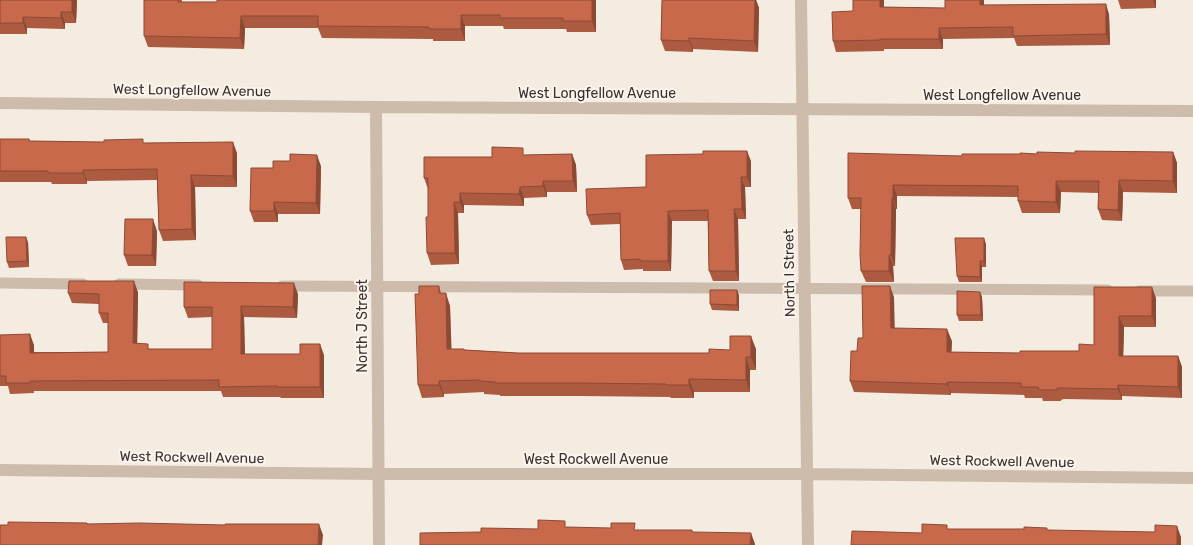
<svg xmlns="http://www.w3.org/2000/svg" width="1193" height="545" viewBox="0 0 1193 545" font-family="Rubik,sans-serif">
  <rect width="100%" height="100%" fill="#f4ebe1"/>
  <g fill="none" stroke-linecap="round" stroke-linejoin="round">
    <!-- service -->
    <path stroke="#cdbbac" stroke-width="11" d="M0,283L83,284
      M119,284L198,285
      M282,286L1108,290
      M1139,291H1193"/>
    <!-- minor -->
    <path stroke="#cdbbac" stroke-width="12" d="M801,0L808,545
      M0,103L376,107L1193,111
      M376,107L379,545
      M0,470L378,474H807L1193,478"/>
  </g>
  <!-- wall -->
  <path fill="#ac5a40" d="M0,0H77L76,23H65V29L27,28V34H0Z
    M144,0H182V2L596,0V32H567L566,29H504L503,26H465V41H433V39L322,38L318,28H245L244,49L148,47L144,36Z
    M662,0H756L759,8L758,52L693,49V52L665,51L661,40Z
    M853,0H884V7L945,8L984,5L1109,14L1110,45L1017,46L1014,38L943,39V49H884V51L836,52L833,41L853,11Z
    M1118,0H1156V8L1121,9Z
    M0,139H29L30,141L144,143L237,153V187H195L196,240L163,241L159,230L157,180L87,181V184H52L51,182H0Z
    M1173,152L1177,163V193L1123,192L1122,221L1102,220L1098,209L1099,193L1061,192L1060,213H1022L1018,201V197L897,196V209H896L895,266H893L894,282H866L861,271V209H852L848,198L962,156L1075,153Z
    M572,154L576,165L577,192H547V197L524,198V206L464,205V213H458L459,264L431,265L427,253L428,217V189L424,178L492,157L525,155Z
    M751,161V187H745L746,219H738L739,281H713L709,271L708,221H672L671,271H643V269L624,270L621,260L620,224L591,225L587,215L646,187Z
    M321,166L320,214H278V222H254L250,211L273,168Z
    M157,231L156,266H128L124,255Z
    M28,242L29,267L9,268L7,262Z
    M986,244V267H982V282H959L957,276Z
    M439,286L441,293L450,306L451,349L518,353H709L730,350L756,349V370H750V392H694V398H671L670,397L581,396H500V395L484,394V392L444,394V397L422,398L418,385Z
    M1094,287L1156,298V327H1124L1123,356H1178L1182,367V398L1122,396V400L1064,399L1061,400V401H1043L1042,398H1025L1024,395L951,393V395L854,392L850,381L857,351L863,338L894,297V328L952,341L951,352L1020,353L1079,351L1094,345Z
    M737,290L739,296V311L712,310L710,304Z
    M138,292L137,343L150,349H212V317L188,318L184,307L298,294L297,318L244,317L245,354L324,355V398H281L280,397H223L221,391H34V393L10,394L8,386H0V335L34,345V352H108V323H103L99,313V304L72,303L68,293Z
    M980,292L982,297L983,321H959L957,315Z"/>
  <!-- shaded-wall -->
  <path fill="#8c4a34" d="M72,0H77L76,23L72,12Z
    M592,0H596V32L592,21Z
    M755,0H756L759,8L758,52L754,41Z
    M880,0H884V18L880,7Z
    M980,0H984V15L980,5Z
    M1153,0H1156V8Z
    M1106,4L1109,14L1110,45L1106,34Z
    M61,12L65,23V29L61,18Z
    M461,15L465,26V41L461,29Z
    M241,16L245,28L244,49L240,38Z
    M23,17L27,28V34L23,23Z
    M939,28L943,39V49L939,39Z
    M689,38L693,49V52L689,41Z
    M233,142L237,153V187L233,176Z
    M747,151L751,161V187L747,177Z
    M1173,152L1177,163V193L1173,181Z
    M572,154L576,165L577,192L573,181Z
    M317,155L321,166L320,214L316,203Z
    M83,170L87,181V184L83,173Z
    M191,175L195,187L196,240L192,229Z
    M741,177L745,187L746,219L742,209Z
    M1119,180L1123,192L1122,221L1118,210Z
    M543,181L547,192V197L543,186Z
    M1056,181L1061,192L1060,213L1056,202Z
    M893,185L897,196V209L893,198Z
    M520,187L524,198V206L519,194Z
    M460,193L464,205V213L460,202Z
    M892,198L896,209L895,266L891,255Z
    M274,202L278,214V222L274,211Z
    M454,202L458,213L459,264L455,253Z
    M734,209L738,219L739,281L736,271Z
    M668,211L672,221L671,271L668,261Z
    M153,219L157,231L156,266L152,255Z
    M26,237L28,242L29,267L27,261Z
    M984,238L986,244V267L984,261Z
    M889,255L893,266L894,282L889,271Z
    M980,261L982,267V282L980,277Z
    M134,281L138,292L137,354L133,343Z
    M294,283L298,294L297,318L293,307Z
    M890,286L894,297L895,339L891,328Z
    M1152,287L1156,298V327L1152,316Z
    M737,290L739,296V311L737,305Z
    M980,292L982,297L983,321L981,315Z
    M446,293L450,306L452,362L447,349Z
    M241,306L244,317L245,364L241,354Z
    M1119,316L1124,327L1123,367L1119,356Z
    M947,329L952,341L951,363L947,352Z
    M30,334L34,345V363L30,353Z
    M751,336L756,349V370L751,357Z
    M320,344L324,355V398L320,387Z
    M1178,356L1182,367V398L1178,387Z
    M746,357L750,370V392L746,380Z
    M689,379L694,392V398L689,385Z
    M439,381L444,394V397L439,385Z
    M947,382L951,393V395L947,384Z
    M1118,385L1122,396V400L1118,389Z
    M319,524L323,535L322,545H318Z
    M1177,526L1181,537V545H1177Z
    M751,533L755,544V545H750Z"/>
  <!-- building -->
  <path fill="#c8694b" stroke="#8c4a34" d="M0,0H72V12H61V18L23,17V23H0Z
    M144,0H178V2H217V0H592V21H563V18H500V15H461V29H429V27L318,26V16H241L240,38L144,36Z
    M662,0H755L754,41L689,38V41L661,40Z
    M853,0H880V7L945,8V0H980V5L1106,4V34L1013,36V27L939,28V39H880V40L833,41L832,12L853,11Z
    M0,139H29V141L104,142V140L143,139V143L233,142V176L191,175L192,229L159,230L157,169L83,170V173H48V171H0Z
    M492,147L523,148V155L572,154L573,181H543V186L520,187L519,194L460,193V202H454L455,253H427L426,217H428V178H424V157H492Z
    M703,151H747V177H741L742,209H734L736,271H709L708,210L668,211V261H640V259L621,260L620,213L587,215L586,189L646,187V155L703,154Z
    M1075,151L1173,152V181L1119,180L1118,210L1098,209L1099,181H1056V202L1018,201V186L893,185V198H892L891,255H889V271H861L860,255L861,198H848V153L962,156V154H1020V153L1037,154V152L1075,153Z
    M290,154L317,155L316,203L274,202V211H250L251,168H273V161H290Z
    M125,219H153L152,255H124Z
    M6,237H26L27,261L7,262Z
    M955,238H984V261H980V277L957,276Z
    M69,281H134L133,343L148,344V349H212V307H184V282L294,283L293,307L241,306V354H300V344H320V387H277V386L219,387V380L30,381V383H6V376H0V335L30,334V353L108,352V313H99V294L68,293Z
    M419,286H439V293H446L447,349H464V350L518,353H709V349L730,350V336H751V357H746V380L689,379V385H666V384L576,383H495V382L480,381V380L439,381V385H418L415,294H419Z
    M862,286H890L891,328L947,329V352L1020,353V351H1079V344L1094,345V287H1152V316H1119V356H1178V387L1118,385V389L1060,388H1057V390H1039L1038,387H1021V383L947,382V384L850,381L851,351H857L858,338H863Z
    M710,290H737V305L710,304Z
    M957,291L980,292L981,315H957Z
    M538,520L565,521V527L611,528V523H635L634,530H692V532L751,533L750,545H420V533L481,532V528L538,529Z
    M8,522L87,523V524L139,523L225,525V524H319L318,545H0V525H8Z
    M922,524L947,525V529H1024V527L1047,528V530L1155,532V525L1177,526V545H851L852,531L922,533Z"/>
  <g text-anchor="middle" stroke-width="4" stroke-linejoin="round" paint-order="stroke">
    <!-- street labels -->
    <g font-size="14" fill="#3b302b" stroke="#fbf5ee">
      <text transform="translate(192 90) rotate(1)" y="5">West Longfellow Avenue</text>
      <text x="597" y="98">West Longfellow Avenue</text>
      <text x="1002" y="100">West Longfellow Avenue</text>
      <text transform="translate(789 273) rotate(-91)" y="5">North I Street</text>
      <text transform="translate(362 326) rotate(-90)" y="5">North J Street</text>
      <text transform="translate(192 457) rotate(1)" y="5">West Rockwell Avenue</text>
      <text x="596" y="464">West Rockwell Avenue</text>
      <text transform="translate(1002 461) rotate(1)" y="5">West Rockwell Avenue</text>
    </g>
  </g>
</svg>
